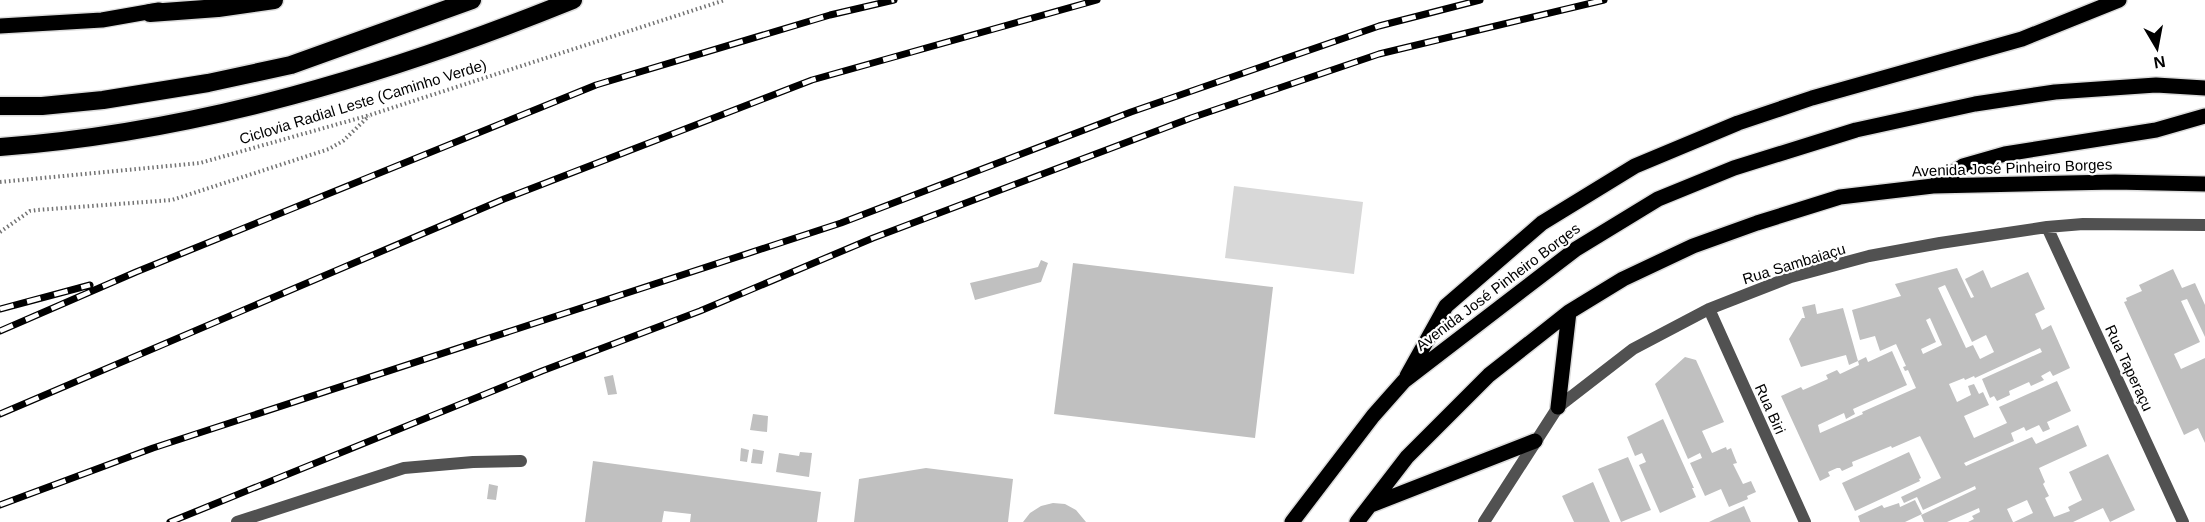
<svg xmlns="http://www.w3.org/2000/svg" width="2205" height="522" viewBox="0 0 2205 522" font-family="Helvetica,sans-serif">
  <rect width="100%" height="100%" fill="#fff"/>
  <!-- green -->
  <path fill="#d8d8d8" d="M1234,186L1363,202L1354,274L1225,258Z"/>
  <!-- building -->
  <path fill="#c0c0c0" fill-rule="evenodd" d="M1041,260L1048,263L1041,282L975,300L970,283L1038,267Z
    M1073,263L1273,287L1255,438L1054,414Z
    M1957,268L1971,298L1974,297L1965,279L1983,270L1991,288L2028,272L2045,309L2035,314L2042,330L2051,325L2070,368L2053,376L2050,371L2041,376L2044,380L2031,386L2029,382L2009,391L2010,395L1997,401L1994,396L1990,398L1982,379L2042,352L2040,348L1975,378L1974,376L1965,380L1964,378L1949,384L1957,402L1971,395L1968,386L1974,384L1979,394L1983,392L1989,405L1964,416L1974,438L2007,423L1999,407L2057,381L2071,411L2047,422L2050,429L2043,432L2039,425L2026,431L2024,427L2011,433L2014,441L1964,463L1966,466L2032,437L2036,444L2078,425L2087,446L2039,468L2045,482L2043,484L2049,496L2045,498L2054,517L2070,511L2068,507L2082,500L2069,472L2108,454L2135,510L2110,522L2103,508L2073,522H2014L2033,513L2027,500L2007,509L2013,522H1968L1974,519L1972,516L1980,512L1979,508L1947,522H1924L1921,515L1976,489L1975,486L1923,510L1917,497L1904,503L1901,497L1941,478L1920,436L1892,448L1891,446L1852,462L1853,466L1842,471L1840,468H1837L1828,472L1830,476L1820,481L1781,396L1801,387L1803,390L1828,379L1826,375L1837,370L1840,374L1859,365L1858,361L1866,357L1868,362L1892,351L1907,385L1853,409L1855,414L1846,419L1844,413L1818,425L1820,433L1863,414L1862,412L1916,388L1908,370L1905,371L1903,367L1906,366L1896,344L1880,351L1875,336L1860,340L1852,310L1901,296L1895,284ZM1945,285L1972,342L1986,335L1994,352L1980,359L1973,345L1966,348L1938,288ZM1930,318L1942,345L1923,354L1921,349L1936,342L1926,320Z
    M2173,269L2182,288L2195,283L2205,305V337L2187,299L2181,301L2200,342L2174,354L2181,369L2205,358V443L2198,428L2184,435L2124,302L2127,301L2126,298L2142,291L2139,285Z
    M1815,304L1817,314L1843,308L1858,361L1849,365L1846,355L1801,367L1789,339L1802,318H1805L1802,307Z
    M1685,357L1696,360L1724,422L1702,431L1712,453L1726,447L1727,450L1731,448L1737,463L1733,464L1743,484L1751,481L1756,492L1747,496L1748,499L1729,507L1721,489L1705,496L1690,463L1702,458L1700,453L1688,459L1655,384Z
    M613,375L617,394L608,395L604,377Z
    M753,414L768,416L767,432L750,430Z
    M1663,419L1694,488H1692L1696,497L1660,513L1639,465L1646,462L1642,453L1635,456L1627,437Z
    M741,448L749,450L747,462L740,461Z
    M753,449L764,451L762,464L751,463Z
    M800,452L812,453L809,477L776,472L779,453L799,456Z
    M1909,452L1921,478L1919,479L1920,481L1855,511L1842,483Z
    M1628,457L1651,510L1621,522L1598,469Z
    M593,461L821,492L817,522H690L691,514L664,511L662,522H585Z
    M926,468L1013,479L1008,522H854L859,479Z
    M1593,482L1610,522H1574L1562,496Z
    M489,484L498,486L496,500L487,499Z
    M1915,500L1922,514L1905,522H1860L1858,516L1882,505L1884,508L1899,503L1900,507Z
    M1053,503L1065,504L1076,510L1086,522H1023L1030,513L1041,506Z
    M1744,506L1751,522H1709L1715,519Z"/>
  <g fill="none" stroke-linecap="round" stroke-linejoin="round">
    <defs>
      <path id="primary" d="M0,26L102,20L159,10
        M1933,186L1963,166L2005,154L2156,130L2205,116
        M1407,376L1446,306L1542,223L1635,166L1738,123L1812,98L2022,39L2119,0
        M1558,407L1569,312
        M1371,505L1535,441
        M1292,522L1373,416L1404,381L1576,249L1658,199L1734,168L1856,130L1975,104L2055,92L2156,85L2205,88
        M1357,522L1407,457L1489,375L1569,312L1623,279L1693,246L1757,223L1840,197L1933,186L2115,182L2205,184"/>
      <path id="highway" d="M150,13L218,8L274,0
        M0,106H42L103,100L208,83L291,65L472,0
        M0,147C198,132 390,74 573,0"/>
    </defs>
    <!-- primary casing -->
    <use href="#primary" stroke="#dbdbdb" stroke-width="18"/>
    <!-- highway casing -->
    <use href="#highway" stroke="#dbdbdb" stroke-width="21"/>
    <!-- path -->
    <path stroke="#737373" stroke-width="4" stroke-dasharray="1.5 3" stroke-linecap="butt" d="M0,182L200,163L370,115L725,0
      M0,232L30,211L37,210L172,200L329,149L343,141L369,116"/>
    <!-- lane -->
    <path stroke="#515151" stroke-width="12" d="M237,522L404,468L473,462L521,461"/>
    <!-- street -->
    <path stroke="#515151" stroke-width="12" d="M2047,227L2183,522
      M1709,309L1805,522
      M1484,522L1558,407L1633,349L1709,309L1791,277L1869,256L1940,243L2047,227L2083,224L2205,225"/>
    <!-- primary -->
    <use href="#primary" stroke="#000" stroke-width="15"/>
    <!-- highway -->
    <use href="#highway" stroke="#000" stroke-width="18"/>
    <defs>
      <path id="rail" d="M0,309L90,285
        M0,331L136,272L596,85L830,15L894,0
        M0,414L504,199L812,80L1097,0
        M0,505L153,448L841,223L1131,112L1379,26L1480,0
        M170,522L542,371L700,311L873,238L1191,118L1379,54L1604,0"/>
    </defs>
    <!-- rail casing -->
    <use href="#rail" stroke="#000" stroke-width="7"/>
    <!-- rail -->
    <use href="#rail" stroke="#fff" stroke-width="4.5" stroke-dasharray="14" stroke-linecap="butt"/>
  </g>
  <g text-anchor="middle" stroke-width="4.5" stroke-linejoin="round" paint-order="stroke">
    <!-- street labels -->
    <g font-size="15" fill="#000" stroke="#fff">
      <text transform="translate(363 102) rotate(-17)" y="5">Ciclovia Radial Leste (Caminho Verde)</text>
      <text transform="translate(2012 168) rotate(-2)" y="5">Avenida José Pinheiro Borges</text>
      <text transform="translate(1794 264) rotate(-17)" y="5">Rua Sambaiaçu</text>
      <text transform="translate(1498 287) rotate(-37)" y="5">Avenida José Pinheiro Borges</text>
      <text transform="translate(2129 368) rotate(65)" y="5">Rua Taperaçu</text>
      <text transform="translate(1770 409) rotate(66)" y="5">Rua Biri</text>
    </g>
  </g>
  <!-- north arrow -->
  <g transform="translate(2157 48) rotate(170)" stroke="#ffffff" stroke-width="4.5" paint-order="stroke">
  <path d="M0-4.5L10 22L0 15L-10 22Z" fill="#000000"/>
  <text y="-9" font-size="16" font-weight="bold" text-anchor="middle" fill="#000000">N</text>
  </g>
</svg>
